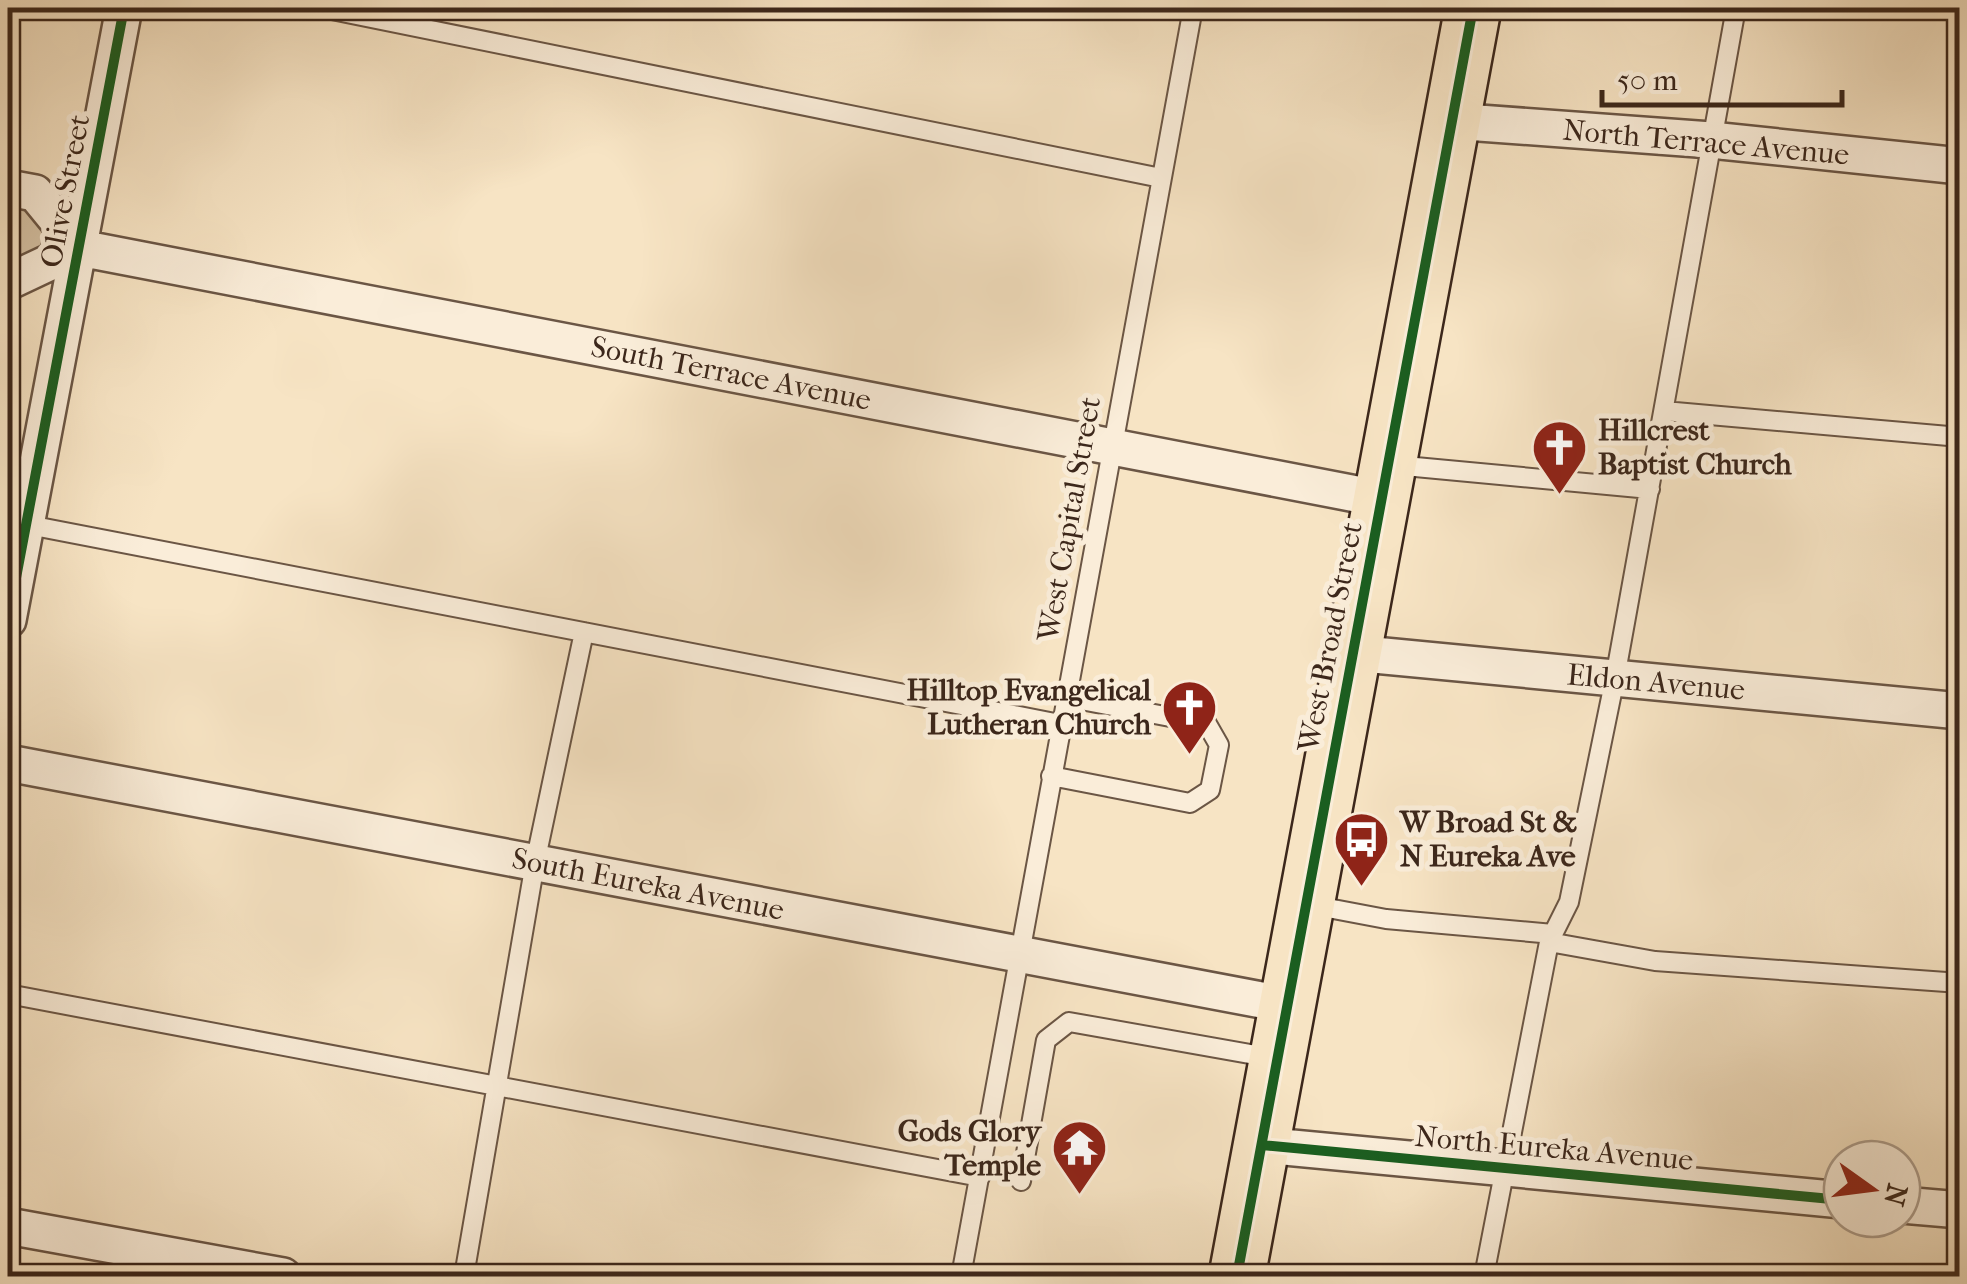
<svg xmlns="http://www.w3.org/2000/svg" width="1967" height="1284" viewBox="0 0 1967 1284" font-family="'IM FELL French Canon',serif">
  <rect width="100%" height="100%" fill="#f7e4c4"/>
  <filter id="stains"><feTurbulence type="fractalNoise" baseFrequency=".002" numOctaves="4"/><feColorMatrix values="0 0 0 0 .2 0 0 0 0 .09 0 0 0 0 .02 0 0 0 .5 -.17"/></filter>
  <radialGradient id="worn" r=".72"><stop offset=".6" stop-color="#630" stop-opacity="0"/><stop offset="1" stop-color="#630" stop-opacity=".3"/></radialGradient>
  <!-- green -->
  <path fill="#d7c4a7" stroke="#8a7661" stroke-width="2.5" d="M8,203C35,212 52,222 38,253L8,265Z"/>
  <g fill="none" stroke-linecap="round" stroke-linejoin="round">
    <defs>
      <path id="service" d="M322,8L1161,178
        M1664,411L1960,437
        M1394,465L1650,489
        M8,521L1060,724
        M1051,776L1190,803L1210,790L1219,745L1207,724L1065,697
        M1312,905L1386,919L1553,934
        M1549,942L1655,961L1960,983
        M8,994L980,1177
        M1021,1181L1046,1040L1069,1022L1272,1058
        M464,1276L535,863L584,632
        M961,1276L1193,8
        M1484,1276L1549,942L1569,902L1615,678L1736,8"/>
      <path id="minor" d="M1452,121L1711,140L1960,166
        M8,188L35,193L80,248
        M8,282L80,248L1382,499
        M8,620L124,8
        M1353,653L1960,711
        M8,763L1288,1005
        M1262,1145L1842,1200
        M1902,1205L1960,1210
        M8,1226L283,1276"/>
      <path id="primary" d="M1237,1276L1473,8"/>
    </defs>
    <!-- service casing -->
    <use href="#service" stroke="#6b5645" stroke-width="22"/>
    <!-- minor casing -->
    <use href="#minor" stroke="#6b5645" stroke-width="40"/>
    <!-- primary casing -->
    <use href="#primary" stroke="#3c271b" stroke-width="60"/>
    <!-- service -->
    <use href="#service" stroke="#faedd9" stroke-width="18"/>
    <!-- minor -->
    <use href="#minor" stroke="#faedd9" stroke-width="35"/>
    <!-- primary -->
    <use href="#primary" stroke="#f7e4c4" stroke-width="55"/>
    <defs>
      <path id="cycleway" d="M8,620L124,8
        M1262,1145L1842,1200
        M1237,1276L1473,8"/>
    </defs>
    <!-- cycleway casing -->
    <use href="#cycleway" stroke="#faedd9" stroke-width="16"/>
    <!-- cycleway -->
    <use href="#cycleway" stroke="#1b5e20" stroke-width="10"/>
  </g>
  <!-- icons -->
  <defs>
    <symbol id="church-pin" viewBox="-11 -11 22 30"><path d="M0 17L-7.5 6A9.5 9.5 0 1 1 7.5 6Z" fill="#8f2418" stroke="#faedd9"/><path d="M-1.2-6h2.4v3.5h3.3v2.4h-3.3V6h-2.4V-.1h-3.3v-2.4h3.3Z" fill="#fff"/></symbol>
    <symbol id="bus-pin" viewBox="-11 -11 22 30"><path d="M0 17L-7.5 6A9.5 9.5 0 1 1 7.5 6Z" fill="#8f2418" stroke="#faedd9"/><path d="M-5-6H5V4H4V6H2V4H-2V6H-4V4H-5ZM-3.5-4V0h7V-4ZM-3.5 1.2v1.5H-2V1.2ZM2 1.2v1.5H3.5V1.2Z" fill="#fff"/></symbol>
    <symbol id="temple-pin" viewBox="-11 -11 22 30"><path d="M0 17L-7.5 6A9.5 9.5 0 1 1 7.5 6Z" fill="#8f2418" stroke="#faedd9"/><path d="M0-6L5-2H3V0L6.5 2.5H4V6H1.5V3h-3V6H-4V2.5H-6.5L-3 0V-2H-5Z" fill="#fff"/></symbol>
  </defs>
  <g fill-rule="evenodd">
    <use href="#church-pin" x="1528" y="416" width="63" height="86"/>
    <use href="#church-pin" x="1158" y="676" width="63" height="86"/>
    <use href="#bus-pin" x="1330" y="808" width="63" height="86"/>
    <use href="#temple-pin" x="1048" y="1116" width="63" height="86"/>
  </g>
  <g text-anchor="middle" stroke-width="10" stroke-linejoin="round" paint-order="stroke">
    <!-- street labels -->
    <g font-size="30" fill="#3c271b" stroke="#faedd9">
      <text transform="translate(1706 142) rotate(5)" y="10">North Terrace Avenue</text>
      <text transform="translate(65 191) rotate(-79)" y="10">Olive Street</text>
      <text transform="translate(731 373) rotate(11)" y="10">South Terrace Avenue</text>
      <text transform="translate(1069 519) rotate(-80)" y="10">West Capital Street</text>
      <text transform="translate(1330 637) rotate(-79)" y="10">West Broad Street</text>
      <text transform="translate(1656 682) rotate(5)" y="10">Eldon Avenue</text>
      <text transform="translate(648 884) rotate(11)" y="10">South Eureka Avenue</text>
      <text transform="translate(1554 1148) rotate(5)" y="10">North Eureka Avenue</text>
    </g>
    <!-- poi labels -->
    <g font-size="30" font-weight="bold" fill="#3c271b" stroke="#faedd9" text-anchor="start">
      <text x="1598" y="440">Hillcrest<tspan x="1598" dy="34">Baptist Church</tspan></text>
      <text x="1151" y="700" text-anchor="end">Hilltop Evangelical<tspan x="1151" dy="34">Lutheran Church</tspan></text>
      <text x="1400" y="832">W Broad St &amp;<tspan x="1400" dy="34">N Eureka Ave</tspan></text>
      <text x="1041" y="1141" text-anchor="end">Gods Glory<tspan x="1041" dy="34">Temple</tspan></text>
    </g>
  </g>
  <!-- margin -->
  <rect width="1967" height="1284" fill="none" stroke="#f7e4c4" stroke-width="40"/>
  <rect x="10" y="10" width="1947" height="1264" fill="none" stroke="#3c271b" stroke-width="5"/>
  <rect x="20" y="20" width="1927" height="1244" fill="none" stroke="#3c271b" stroke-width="2.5"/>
  <!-- north arrow -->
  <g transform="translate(1872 1189) rotate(104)"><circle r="48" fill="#faedd9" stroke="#ae9e8d" stroke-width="2.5"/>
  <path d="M0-8L18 38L0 25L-18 38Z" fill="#8f2418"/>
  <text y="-15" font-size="28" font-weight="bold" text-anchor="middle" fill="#3c271b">N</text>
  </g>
  <!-- scale -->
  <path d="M1602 90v15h240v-15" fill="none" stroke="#3c271b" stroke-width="5"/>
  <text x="1617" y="90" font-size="30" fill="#3c271b" stroke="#faedd9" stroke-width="8" paint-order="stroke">50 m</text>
  <rect width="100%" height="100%" filter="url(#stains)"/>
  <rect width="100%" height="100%" fill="url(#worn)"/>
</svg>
